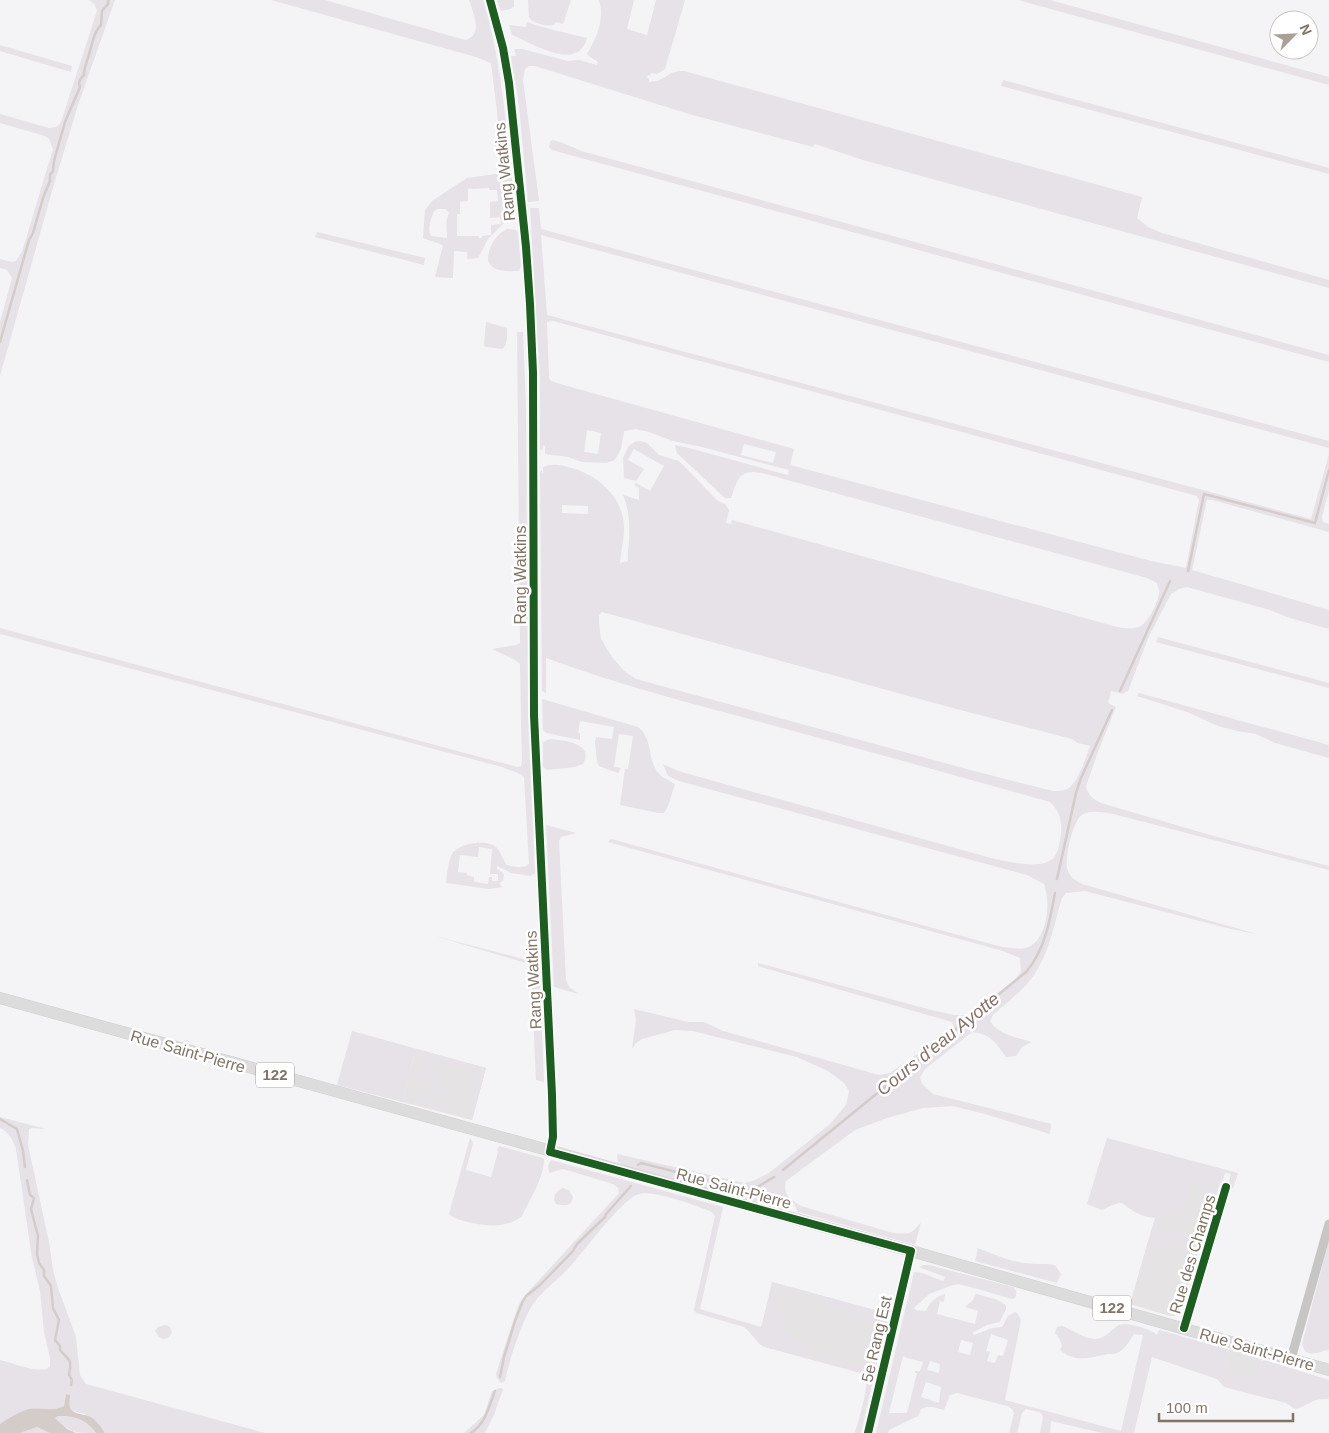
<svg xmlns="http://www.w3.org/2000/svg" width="1329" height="1433" viewBox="0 0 1329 1433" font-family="Helvetica,sans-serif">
  <rect width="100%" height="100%" fill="#f4f3f5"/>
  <!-- built -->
  <path fill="#e5e3e3" d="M416,1049L486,1068L472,1120L387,1098L393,1096L405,1099L404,1094Z
    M1224,1170L1179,1313L1174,1316H1170L1130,1304L1155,1218L1161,1212L1166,1213L1172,1192Z
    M772,1282L889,1314L874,1376L765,1347L758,1343Z
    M1230,1348L1262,1358L1254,1385L1226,1376L1229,1364L1225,1363Z"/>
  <!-- green -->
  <path fill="#e6e2e7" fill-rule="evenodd" d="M89,0H115L79,102L54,184L0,376V322L12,278L7,270L0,268V259L12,262L16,261L22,252L53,149L49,139L45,136L0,123V114L49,128L56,127L61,122L97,11L95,5Z
    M271,0H325L465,40C484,36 473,12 469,0H483C502,62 506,126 513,190V194L503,192L507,219L505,222L488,239L478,258L467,259V252L454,251L453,278L435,277L443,245L423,238L425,210L432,201L467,178L502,173L497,112L491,63L476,57ZM489,188V190H497L498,201L490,202V218L500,217L501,224L491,225V235L482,236V238H479L478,236H457V214H460V202L468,201V189ZM438,209H446L449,213C445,220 447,230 447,238L431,236C427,228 431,219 434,211Z
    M497,0H514V7L510,9L501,11Z
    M528,0H571L563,24L556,22L554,25C545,27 536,24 529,18Z
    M599,0H634L627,29L647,35L656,0H685L665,69L657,74L651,73L650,76L648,75L647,78L649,79V82C667,81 667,70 684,71L1142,197L1137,218L1148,227L1162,233L1329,280V288L863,160L815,144L813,147L689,114L535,66H529L525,69L523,80L539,201L528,202L519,105L511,56H516L514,49H522L568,61L579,60L597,65L598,62L589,56L587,54C597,37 605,19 599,0Z
    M1018,0H1050L1329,77V85Z
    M527,22C546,29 567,33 587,38C578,73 532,43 512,35L509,25L526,27Z
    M0,45L72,66L71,72L0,51Z
    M1003,80L1329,168V174L1001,86Z
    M552,140C562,141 575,149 585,152L1329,355V362L552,150L549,147L550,142Z
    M530,208H539L541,229L1329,441V448L541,235L547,315L1311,519L1329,454V491L1322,517L1323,522L1329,524V532L1212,500H1207L1192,570L1329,610V629L1290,618L1270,610L1187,587L1179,589L1171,594L1149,636L1128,691L1123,694L1111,691L1108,703L1116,707L1099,749L1086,786C1088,796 1093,799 1101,803L1210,835L1329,866V870L1129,818C1118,815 1094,808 1083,814C1073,819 1065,857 1067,868C1069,877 1075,880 1082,884L1260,935L1227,928L1085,891L1066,893L1062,898C1053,928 1048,960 1027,984C1017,995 1004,1005 993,1015L990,1021C997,1034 1018,1038 1032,1042L1022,1047L1016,1056L1006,1057C996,1043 991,1034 972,1032L924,1070L920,1078L922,1084L933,1094L1051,1124L1050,1134L985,1114L953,1106L923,1108L887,1118L855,1130L786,1181C782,1195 791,1199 801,1206L893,1233C910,1234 911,1235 921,1222L915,1245L798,1212L794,1203H788L787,1210L626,1166L618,1162L617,1154L745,1183L755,1180L769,1173L830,1124L846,1105L849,1091L844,1083L828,1071L797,1057L693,1031L675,1030L642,1039L635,1044L632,1049L636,1020L634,1009L688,1022H704L723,1031L879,1075L890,1073L949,1032L954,1027L952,1022L758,966V963L931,1010L954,1015H967L1013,982L1021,972L1020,958L1003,951L608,842L611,839L615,840L998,946C1006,947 1019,950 1026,948C1048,941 1051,902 1044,884L1027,875L679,781L668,776L663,764L678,771L991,858C1006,861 1045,872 1055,856C1059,850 1060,841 1061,833C1062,821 1059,810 1050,802C962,777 874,753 786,729C706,707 624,687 546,658V693L542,691L540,472L542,469V473H543V467C555,462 567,466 578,470C602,479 624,500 624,528C624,539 621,551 620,563L628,561C627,554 629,547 629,540C630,524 629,510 623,495L639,500V488L634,485L636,483L650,491L664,466L634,449L628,460L644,469L636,481L624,478L623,458L628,447L634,442L640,441L647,443L659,455L679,461L718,501L725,504L729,510L726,523L731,524L732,520L1117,627C1125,628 1134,630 1141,626C1149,621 1160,600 1159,590C1159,590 1157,583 1157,583L1147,578L787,480C775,477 750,467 741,476C736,481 734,491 731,498H725L677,453L675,445L689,448L788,475L789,470L698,446L673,441L649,432L636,429L624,431L621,449L616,458L613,461L605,463L582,462L568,457L545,454V446L543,445L542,451L540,449V378ZM553,321L1197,496L1199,500L1186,568L1151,561L790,465L794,449L560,384L551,381L549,378L547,322ZM587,430L601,433L598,454L584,452ZM744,444L776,452L773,463L741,455ZM562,505L588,506V514L562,513ZM602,612L949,707L1072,739L1078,743L1090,746C1086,757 1080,777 1071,786C1067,791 1059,791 1053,791L974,771L636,679L624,671L612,657L601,639L599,623V615Z
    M507,229L516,230L518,233L521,266L519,271C507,271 494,273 488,261C488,247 495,235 507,229Z
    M317,232L425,258L424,265L315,237Z
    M486,322L507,328C507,336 508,345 502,349L487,347L484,346Z
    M517,332H523L526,409L528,717L535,873L531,876L511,873L497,866V869L502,872L504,875L503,880L499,884L503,887L489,889L446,883C447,875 448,864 451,856C456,843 488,838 497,848C501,852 503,860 507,865C514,866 522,870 529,864L524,777L518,773L502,767L0,634V628L517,767L521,766L522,762L520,664L513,659L492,649L516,645L520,643ZM479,847L492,849L490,874H498V881H492V877H489L488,884L474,882V877L467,875V873L458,872L460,855L478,857Z
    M1158,637L1329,683V688L1156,642Z
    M1139,693L1329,745V758L1275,743L1256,734L1237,731L1218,726L1187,712L1137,696Z
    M542,699L638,727C655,741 645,760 661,776C665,779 670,781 675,784L668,806L664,813H658L620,805L625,769H628L633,736L619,734L614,767L621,768L618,773L599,766L597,762L595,742L596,737L612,739L614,727L580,721L578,733H580V740L546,733L543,730Z
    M550,739C563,740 595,743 583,764L575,767L547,770L543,767V742Z
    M546,825L576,833L561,837L559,841L566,980L569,987L579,994L554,987Z
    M435,936L539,963L544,1082L536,1080L531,967L529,964Z
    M352,1031L486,1068L472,1120L471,1119L470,1116L474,1104L470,1102L479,1073L435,1060L431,1071L446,1076L444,1084L436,1087L408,1079L404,1094L405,1100L393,1096L387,1098L337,1085ZM414,1056L423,1059L421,1069L411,1067Z
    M444,1086L445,1088L448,1087L446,1091L447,1093L452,1095L451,1097L433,1093L434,1088L438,1089Z
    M413,1097L447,1106L448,1108L450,1109L446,1112L412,1101L411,1098Z
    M0,1117L46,1129L32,1128L29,1129L28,1145L49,1242L53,1270L58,1288L76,1337L80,1375L86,1384L265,1433H105C100,1425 93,1418 84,1414C79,1412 72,1413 70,1407C69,1405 70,1398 70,1395L66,1394L64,1406C53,1412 41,1407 29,1409C18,1412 9,1419 0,1424V1360C14,1363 32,1372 47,1369L50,1366V1358L44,1332L40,1291L32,1258L16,1149C13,1140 9,1132 0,1128Z
    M470,1138L473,1143L466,1170L491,1177L498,1152L497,1149L499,1146L543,1158L544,1159C544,1178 530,1199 522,1216C517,1221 508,1224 500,1225C490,1227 456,1222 449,1214Z
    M1107,1138L1238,1173L1233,1189L1229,1181L1231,1174L1225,1173L1223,1179L1220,1183L1214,1202C1205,1196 1206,1183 1193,1184L1188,1192L1181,1218L1179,1217L1180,1213L1172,1211L1171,1215L1161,1212L1157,1226L1197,1237C1202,1241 1200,1246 1198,1251L1168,1243L1167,1248L1152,1244L1147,1264L1144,1263L1137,1287H1135L1155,1218C1150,1217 1144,1217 1139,1214C1118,1204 1128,1197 1102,1210L1087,1204Z
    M551,1160L723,1207L700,1309L761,1327L770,1293L779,1297L772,1318H775L780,1305L782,1302H787L781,1332L792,1334L791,1340L816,1344L810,1347H804L805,1352L852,1365L862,1366C865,1359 868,1350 877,1349L878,1358L861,1433H855C858,1420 871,1385 864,1374L765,1347C754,1341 753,1334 744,1327L696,1313L694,1310L715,1216L712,1212C697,1206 654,1190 639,1194C622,1198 581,1256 566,1271C554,1283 538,1294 530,1309C519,1330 510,1358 505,1381L501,1383L497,1378L496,1374L516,1312L520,1302L529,1291L619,1193L618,1188L613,1184L563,1169L549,1173L548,1166Z
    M563,1188L569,1190L573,1197C571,1207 565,1206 556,1204C551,1197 557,1190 563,1188Z
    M1329,1240V1350C1318,1351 1306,1360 1302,1344Z
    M977,1248C990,1252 1004,1260 1019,1262C1031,1265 1043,1263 1055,1265L1061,1274L1057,1283L975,1261L978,1250Z
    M923,1265H929L1013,1287C1017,1290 1017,1293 1015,1298L1012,1299L978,1289L958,1284L953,1285L929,1294L914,1308L916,1310L926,1311C929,1303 936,1296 945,1294L944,1302L940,1301L937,1314L975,1324L978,1311L965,1307L972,1301L976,1294L995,1299L1006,1305V1309L1000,1322L987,1325L972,1333L974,1335L992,1328L1002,1327L1008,1316L1015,1312L1017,1313L1021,1320L1005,1400L1121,1431L1143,1335L1134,1334C1130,1340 1126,1348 1119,1352C1116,1354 1111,1354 1108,1354C1089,1358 1076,1363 1060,1350L1062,1347C1061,1341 1059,1337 1055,1333L1057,1327L1062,1326C1073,1330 1084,1339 1095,1339C1106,1339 1111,1329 1119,1325C1127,1322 1151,1329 1157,1335L1159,1330L1228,1349L1229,1351L1225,1363L1229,1364L1228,1370L1240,1374L1239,1376L1247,1379L1248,1377L1255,1379L1261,1361L1264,1360L1329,1380V1399C1310,1398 1311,1405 1295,1409L1286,1403L1224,1387L1217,1379L1152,1357L1134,1433H1102L1051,1421L1050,1433H1040L1043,1418L1042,1414L1039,1412L1026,1409L1022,1413L1017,1433H1009L1014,1413L1012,1409L1007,1406L957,1393L950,1395L944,1410C936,1408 930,1405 921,1409L918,1416L889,1430L888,1433H876L914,1272L922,1273L943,1281L945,1277L919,1267ZM991,1334L1008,1340L1003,1356L998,1355L995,1363L987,1361L990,1352L986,1351ZM961,1340L973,1343L970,1355L958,1352ZM903,1356L907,1358L923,1362L920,1371H915V1373H917L907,1413H889ZM930,1361L940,1364L939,1373L927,1370ZM926,1382L941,1387L939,1403L921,1397Z
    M772,1282L889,1314C886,1321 886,1325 878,1325V1324L825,1303V1298L772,1284Z
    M1181,1286L1186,1287L1179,1313L1174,1316L1161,1313L1163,1308L1174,1311Z
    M165,1325C170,1326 171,1328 172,1333L168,1338L163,1339L159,1337L155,1331L158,1327Z
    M500,1388L503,1389L494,1415L485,1433H464L484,1415L492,1391Z
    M58,1416C75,1416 86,1419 96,1433C73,1433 72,1433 55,1418Z
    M37,1427L50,1433H20Z"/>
  <!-- water -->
  <path fill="#d4ccc9" d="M66,1394L70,1395C70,1398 69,1404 70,1407C72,1415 86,1414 91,1417C98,1422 101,1427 105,1433H96C86,1419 75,1416 58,1416L55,1418L67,1429L76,1433H50L37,1427L20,1433H0V1424C9,1418 18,1412 29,1409C41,1407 52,1412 64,1406Z"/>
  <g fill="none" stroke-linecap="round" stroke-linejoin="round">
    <!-- stream -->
    <path stroke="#d4ccc9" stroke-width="2.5" d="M0,342L29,240L33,233L43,198L50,181V175L53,171L54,161L65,122L80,87C78,82 80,79 84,75C84,65 88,60 90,51C93,41 94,32 101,25L102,11L108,4V0
      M1188,571L1204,494L1315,523L1329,470
      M1120,691L1170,581
      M1057,879L1076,793L1081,778L1112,710
      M0,1119L17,1129L23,1151L25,1167
      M638,1165L641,1163L751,1191L774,1177
      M783,1170L1026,972C1045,950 1050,920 1055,893
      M27,1180L30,1195L34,1198L31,1209L38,1236L37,1254L39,1263L44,1270V1276L51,1286L53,1308L59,1320L55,1340L60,1346V1350C70,1362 72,1358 69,1375L72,1380L71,1385
      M500,1377L504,1357L515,1321L522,1303L526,1296L540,1285L573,1251L577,1244L605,1217L606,1214L631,1186
      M471,1433C486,1423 489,1406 495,1391"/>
    <defs>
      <path id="major" d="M0,998L911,1251L1329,1370"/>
    </defs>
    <!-- major casing -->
    <use href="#major" stroke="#d1d0d0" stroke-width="12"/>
    <!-- minor -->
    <path stroke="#c7c6c5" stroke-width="9" d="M490,0L503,48L509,83L526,247L530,304L533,373L534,715L552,1095L553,1137L550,1152
      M1184,1328L1226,1187
      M1291,1359L1329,1224
      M868,1433L911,1251"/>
    <!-- major -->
    <use href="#major" stroke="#dddcdc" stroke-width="11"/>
    <defs>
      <path id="cycleway" d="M490,0L503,48L509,83L526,247L530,304L533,373L534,715L552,1095L553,1137L550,1152L911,1251L868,1433
        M1184,1328L1226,1187"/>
    </defs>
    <!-- cycleway casing -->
    <use href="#cycleway" stroke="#fff" stroke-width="11"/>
    <!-- cycleway -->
    <use href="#cycleway" stroke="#1b5e20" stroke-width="8"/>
  </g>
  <g text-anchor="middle" stroke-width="5" stroke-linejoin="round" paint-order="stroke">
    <!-- shield labels -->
    <g fill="#fff" stroke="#a89e94" stroke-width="1">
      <rect x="256" y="1062.5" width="38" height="25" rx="4"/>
      <rect x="1093" y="1295.5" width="38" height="25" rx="4"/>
    </g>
    <g font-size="15" font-weight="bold" fill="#827466">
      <text x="275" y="1080">122</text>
      <text x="1112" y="1313">122</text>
    </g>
    <!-- street labels -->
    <g font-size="16" fill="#827466" stroke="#fff">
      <text transform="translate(504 172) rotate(-96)" y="6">Rang Watkins</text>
      <text transform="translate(520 575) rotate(-90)" y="6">Rang Watkins</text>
      <text transform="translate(533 980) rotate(-93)" y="6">Rang Watkins</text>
      <text transform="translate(188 1051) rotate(16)" y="6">Rue Saint-Pierre</text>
      <text transform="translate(734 1188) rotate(15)" y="6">Rue Saint-Pierre</text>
      <text transform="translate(1192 1254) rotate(-73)" y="6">Rue des Champs</text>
      <text transform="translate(876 1339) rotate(-77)" y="6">5e Rang Est</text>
      <text transform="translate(1257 1349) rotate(16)" y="6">Rue Saint-Pierre</text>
    </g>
    <!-- water labels -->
    <g font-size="18" font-style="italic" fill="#857167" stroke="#fff">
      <text transform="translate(938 1044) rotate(-39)" y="6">Cours d'eau Ayotte</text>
    </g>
  </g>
  <!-- north arrow -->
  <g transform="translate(1294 35) rotate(66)"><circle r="24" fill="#ffffff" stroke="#cdc7c2"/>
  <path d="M0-4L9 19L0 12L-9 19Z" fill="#aaa098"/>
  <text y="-8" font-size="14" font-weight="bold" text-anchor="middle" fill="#827466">N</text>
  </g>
  <!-- scale -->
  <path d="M1159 1413v8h134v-8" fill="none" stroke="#827466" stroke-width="2.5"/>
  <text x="1166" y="1413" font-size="15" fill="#827466" stroke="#ffffff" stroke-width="4" paint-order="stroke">100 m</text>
</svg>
